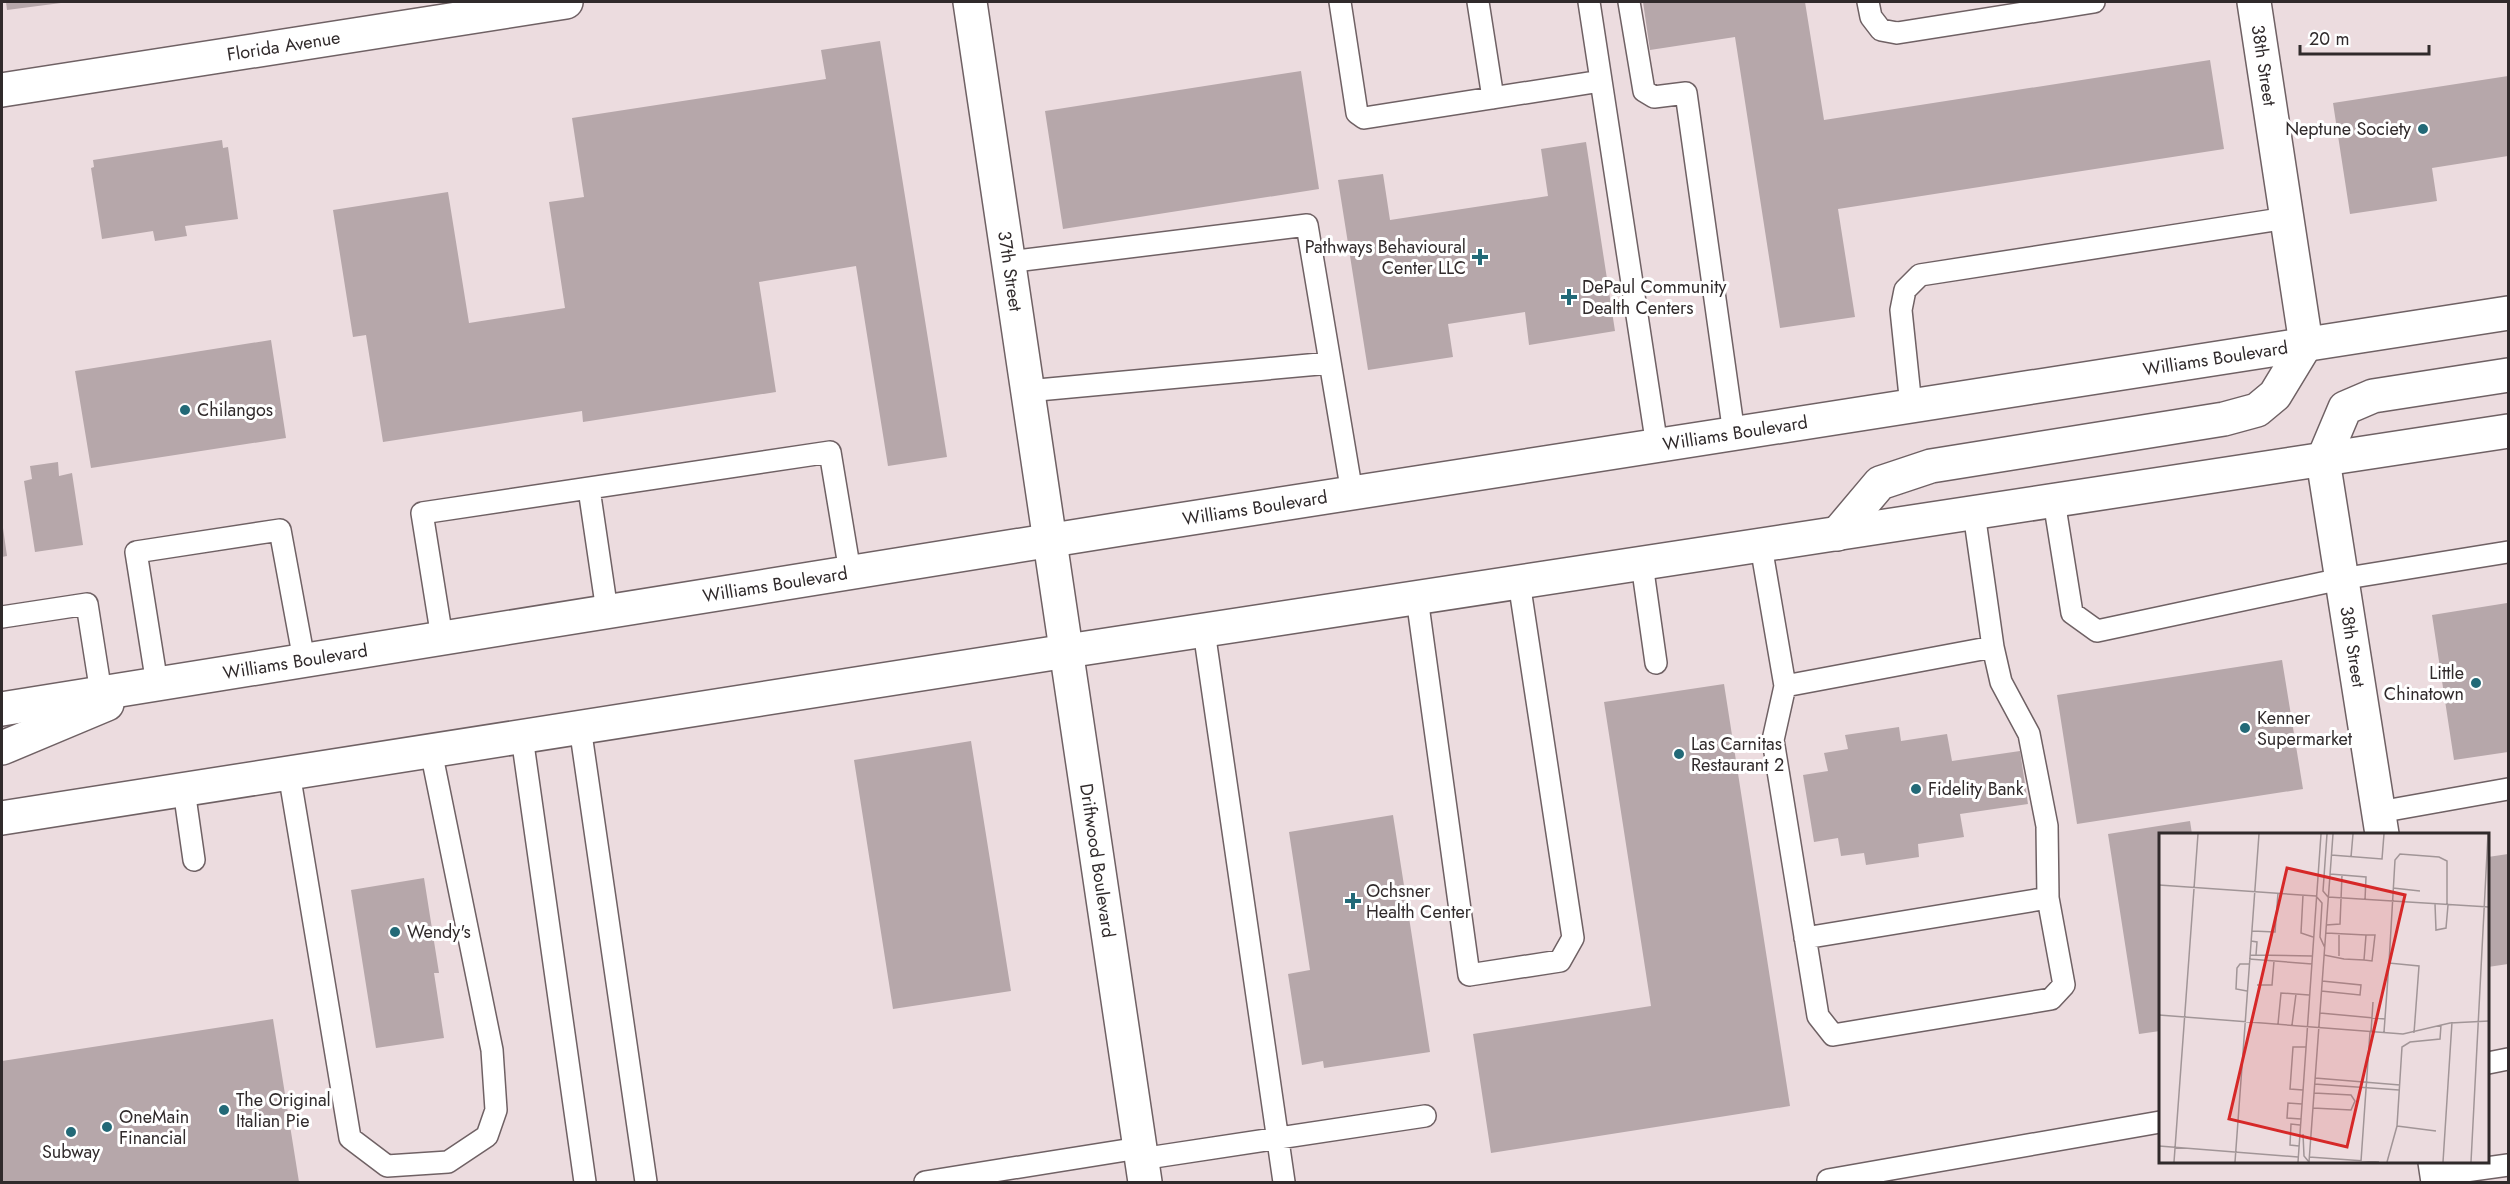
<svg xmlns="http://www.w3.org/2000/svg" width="2510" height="1184" viewBox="0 0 2510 1184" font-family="Jost,sans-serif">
  <rect width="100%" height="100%" fill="#ecdcdf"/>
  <!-- building -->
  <path fill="#b6a7aa" d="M6,2H61V3L7,10Z
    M1643,2H1805L1824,120L2210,60L2224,149L1838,209L1855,317L1780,328L1735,37L1650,50Z
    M880,41L947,457L888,466L856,266L759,282L776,392L583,422L582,411L383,442L366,335L353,337L333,210L448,192L469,323L565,308L549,202L584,197L572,118L826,79L821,50Z
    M1301,71L1319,189L1063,229L1045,111Z
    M2508,76V156L2432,168L2437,201L2350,214L2333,103Z
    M222,140L223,148L228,147L238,219L185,226L187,236L155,241L153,231L102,239L91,168L94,167L93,160Z
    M1586,142L1615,331L1529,345L1525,312L1448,324L1453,357L1368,370L1338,180L1383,174L1390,220L1548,196L1541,149Z
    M271,340L286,438L91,468L75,371Z
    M58,462L59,476L72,473L83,545L35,552L24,481L32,479L30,466Z
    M3,528L7,556L2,557V529Z
    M2507,603L2508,752L2454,760L2432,615Z
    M2282,660L2303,789L2077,824L2057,695Z
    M1724,684L1790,1106L1491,1153L1473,1034L1651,1006L1604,702Z
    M1899,727L1901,741L1947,734L1952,761L2020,751L2028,804L1960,814L1964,837L1918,844L1919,857L1866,865L1864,853L1841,856L1838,838L1814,842L1803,775L1828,771L1824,753L1848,749L1845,735Z
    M971,741L1011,991L893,1009L854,760Z
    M1393,815L1430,1052L1324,1068L1323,1061L1302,1065L1288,974L1310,970L1289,832Z
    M2190,821L2192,834H2160V1031L2139,1034L2108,834Z
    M2508,854V964L2488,967V857Z
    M424,878L439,973H434L444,1038L376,1048L351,890Z
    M273,1019L299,1182H2V1061Z"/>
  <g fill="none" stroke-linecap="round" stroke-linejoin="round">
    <defs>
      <path id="service" d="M1340,2L1357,113L1364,118L1601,81
        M1478,2L1493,98
        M1589,2L1657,446
        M1629,2L1644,91L1654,97L1686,93L1734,434
        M1868,2L1871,17L1881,30L1897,33L2094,2
        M1008,262L1307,225L1352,493
        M1027,391L1330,363
        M1911,406L1901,310L1905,290L1920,275L2287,218
        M589,489L607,611
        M2054,501L2072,613L2097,631L2341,579L2508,552
        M1974,513L1993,647L2001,682L2029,734L2047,826L2048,898
        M1761,546L1785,686L1773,740L1818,1016L1833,1035L2051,999L2064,985L2048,898L1805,938
        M1642,564L1656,663
        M1417,598L1469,975L1560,961L1573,938L1519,582
        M2,617L87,604L101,693
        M1204,631L1284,1182
        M442,638L422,513L830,452L850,572
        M157,684L136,552L280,530L304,660
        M1785,686L1993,647
        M580,727L646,1182
        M522,737L585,1182
        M289,773L350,1138L387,1166L448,1162L487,1136L496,1110L492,1050L431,751
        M184,790L194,860
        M2379,812L2508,789
        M2488,1063L2508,1059
        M1141,1159L1425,1116
        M2437,1175L2508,1165
        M1828,1180L2160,1122
        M925,1182L1139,1148"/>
      <g id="minor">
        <path id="s1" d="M970,2L1145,1182"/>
        <path id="s2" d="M2254,2L2306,344"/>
        <path id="s3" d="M2,90L566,2"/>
        <path id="s4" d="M2323,460L2382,834"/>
        <path d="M2435,1162L2438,1182"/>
      </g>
      <g id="secondary">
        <path d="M2323,460L2345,408L2373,396L2508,375"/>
        <path d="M1837,534L1880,483L1931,466L2224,419L2257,410L2275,395L2306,344"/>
        <path id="s5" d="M2,709L1121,529L2508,313"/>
        <path d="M2,748L107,704"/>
        <path d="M2,818L1067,651L2508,431"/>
      </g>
    </defs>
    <!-- service casing -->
    <use href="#service" stroke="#6f6164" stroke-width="24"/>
    <!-- minor casing -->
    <use href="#minor" stroke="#6f6164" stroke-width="36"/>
    <!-- secondary casing -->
    <use href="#secondary" stroke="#6f6164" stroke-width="36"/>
    <!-- service -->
    <use href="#service" stroke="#fff" stroke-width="21"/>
    <!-- minor -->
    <use href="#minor" stroke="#fff" stroke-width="33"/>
    <!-- secondary -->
    <use href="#secondary" stroke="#fff" stroke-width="33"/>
  </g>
  <!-- markers -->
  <g fill="#226977" stroke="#fff" stroke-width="2">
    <circle cx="2423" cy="129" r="6"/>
    <path d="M1477 248h6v6h6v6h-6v6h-6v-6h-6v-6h6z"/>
    <path d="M1566 288h6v6h6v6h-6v6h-6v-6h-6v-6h6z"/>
    <circle cx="185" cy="410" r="6"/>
    <circle cx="2476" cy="683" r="6"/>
    <circle cx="2245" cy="728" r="6"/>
    <circle cx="1679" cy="754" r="6"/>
    <circle cx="1916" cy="789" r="6"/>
    <path d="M1350 892h6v6h6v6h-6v6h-6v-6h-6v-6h6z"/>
    <circle cx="395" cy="932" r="6"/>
    <circle cx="224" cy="1110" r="6"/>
    <circle cx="107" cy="1127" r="6"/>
    <circle cx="71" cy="1132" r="6"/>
  </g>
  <g text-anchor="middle" stroke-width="6" stroke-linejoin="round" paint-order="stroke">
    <!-- street labels -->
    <g font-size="18" fill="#302a2b" stroke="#fff">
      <text dy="6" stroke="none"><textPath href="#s3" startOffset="285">Florida Avenue</textPath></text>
      <text dy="6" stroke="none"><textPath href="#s2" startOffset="64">38th Street</textPath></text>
      <text dy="6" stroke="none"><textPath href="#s1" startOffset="272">37th Street</textPath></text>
      <text dy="6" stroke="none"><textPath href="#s5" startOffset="2241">Williams Boulevard</textPath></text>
      <text dy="6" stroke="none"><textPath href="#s5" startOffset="1755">Williams Boulevard</textPath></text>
      <text dy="6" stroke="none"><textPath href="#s5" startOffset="1269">Williams Boulevard</textPath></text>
      <text dy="6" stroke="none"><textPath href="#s5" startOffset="783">Williams Boulevard</textPath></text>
      <text dy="6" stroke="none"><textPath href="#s4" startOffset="189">38th Street</textPath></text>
      <text dy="6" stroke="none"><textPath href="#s5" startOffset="297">Williams Boulevard</textPath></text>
      <text dy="6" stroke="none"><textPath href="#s1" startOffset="868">Driftwood Boulevard</textPath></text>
    </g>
    <!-- poi labels -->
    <g font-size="18" fill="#302a2b" stroke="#fff" text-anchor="start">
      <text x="2411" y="135" text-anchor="end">Neptune Society</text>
      <text x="1466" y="253" text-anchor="end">Pathways Behavioural<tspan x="1466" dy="21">Center LLC</tspan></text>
      <text x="1582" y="293">DePaul Community<tspan x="1582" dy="21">Dealth Centers</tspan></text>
      <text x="197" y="416">Chilangos</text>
      <text x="2464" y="679" text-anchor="end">Little<tspan x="2464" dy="21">Chinatown</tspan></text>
      <text x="2257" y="724">Kenner<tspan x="2257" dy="21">Supermarket</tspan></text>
      <text x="1691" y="750">Las Carnitas<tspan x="1691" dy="21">Restaurant 2</tspan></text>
      <text x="1928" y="795">Fidelity Bank</text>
      <text x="1366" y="897">Ochsner<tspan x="1366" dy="21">Health Center</tspan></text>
      <text x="407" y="938">Wendy's</text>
      <text x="236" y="1106">The Original<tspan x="236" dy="21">Italian Pie</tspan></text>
      <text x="119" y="1123">OneMain<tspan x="119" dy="21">Financial</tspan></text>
      <text x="71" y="1158" text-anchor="middle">Subway</text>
    </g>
  </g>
  <!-- overview -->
  <g transform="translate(2159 833)">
    <rect width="330" height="330" fill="#ecdcdf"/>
    <path fill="none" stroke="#a19597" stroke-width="1.5" d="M168,1L164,58L169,64M172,22L223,26L225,1M192,24L194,1M171,41L207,44L206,67M0,52L157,63M234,55L261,58M144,62L142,100L154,104M157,63L163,70L161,104L166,115M169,64L330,74M276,71L277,97L287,95L289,72M167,92L181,91L183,42M93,98L116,99L119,60M167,100L207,102M92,108L98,109L97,122M91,122L153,123M165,122L185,126L205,127L213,128L216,102H207L205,127M180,123V102M90,126L153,131M230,130L236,27L241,21L280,24L288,28V72M98,152H113L115,128M88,158L77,156L78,135L81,131H90M162,158L201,162L202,152L163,148M161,180L226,186M0,182L244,201L291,190L330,188M119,191L122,160L150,162M133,192L137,161M212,199L214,169M225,199L230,130L260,133L255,200M156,245L241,252M155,251L240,257M144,257L131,256L134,214H147M154,275L192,277L196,268L192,262L155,260M142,286L128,285L129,270L143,271M238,293L277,298M144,301L145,323L150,329M0,313L139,324M140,313L131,312L132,291L141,292M150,324L220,329M202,328L211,199M15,329L39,1M76,329L100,1M139,329L162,1M150,329L174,1M228,329L238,293L243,214L251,209L281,206L282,192M284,329L293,189M312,329L329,1"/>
    <path fill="#d62828" fill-opacity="0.15" stroke="#d62828" stroke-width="3" d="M128,35L246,62L188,314L70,286Z"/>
    <rect width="330" height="330" fill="none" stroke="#302a2b" stroke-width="3"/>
  </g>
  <!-- border -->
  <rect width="2510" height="1184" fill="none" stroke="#302a2b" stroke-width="6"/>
  <!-- scale -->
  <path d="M2300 45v9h129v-9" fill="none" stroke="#302a2b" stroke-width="3"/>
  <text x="2309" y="45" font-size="18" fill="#302a2b" stroke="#ffffff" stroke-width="4.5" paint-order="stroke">20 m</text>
</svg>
